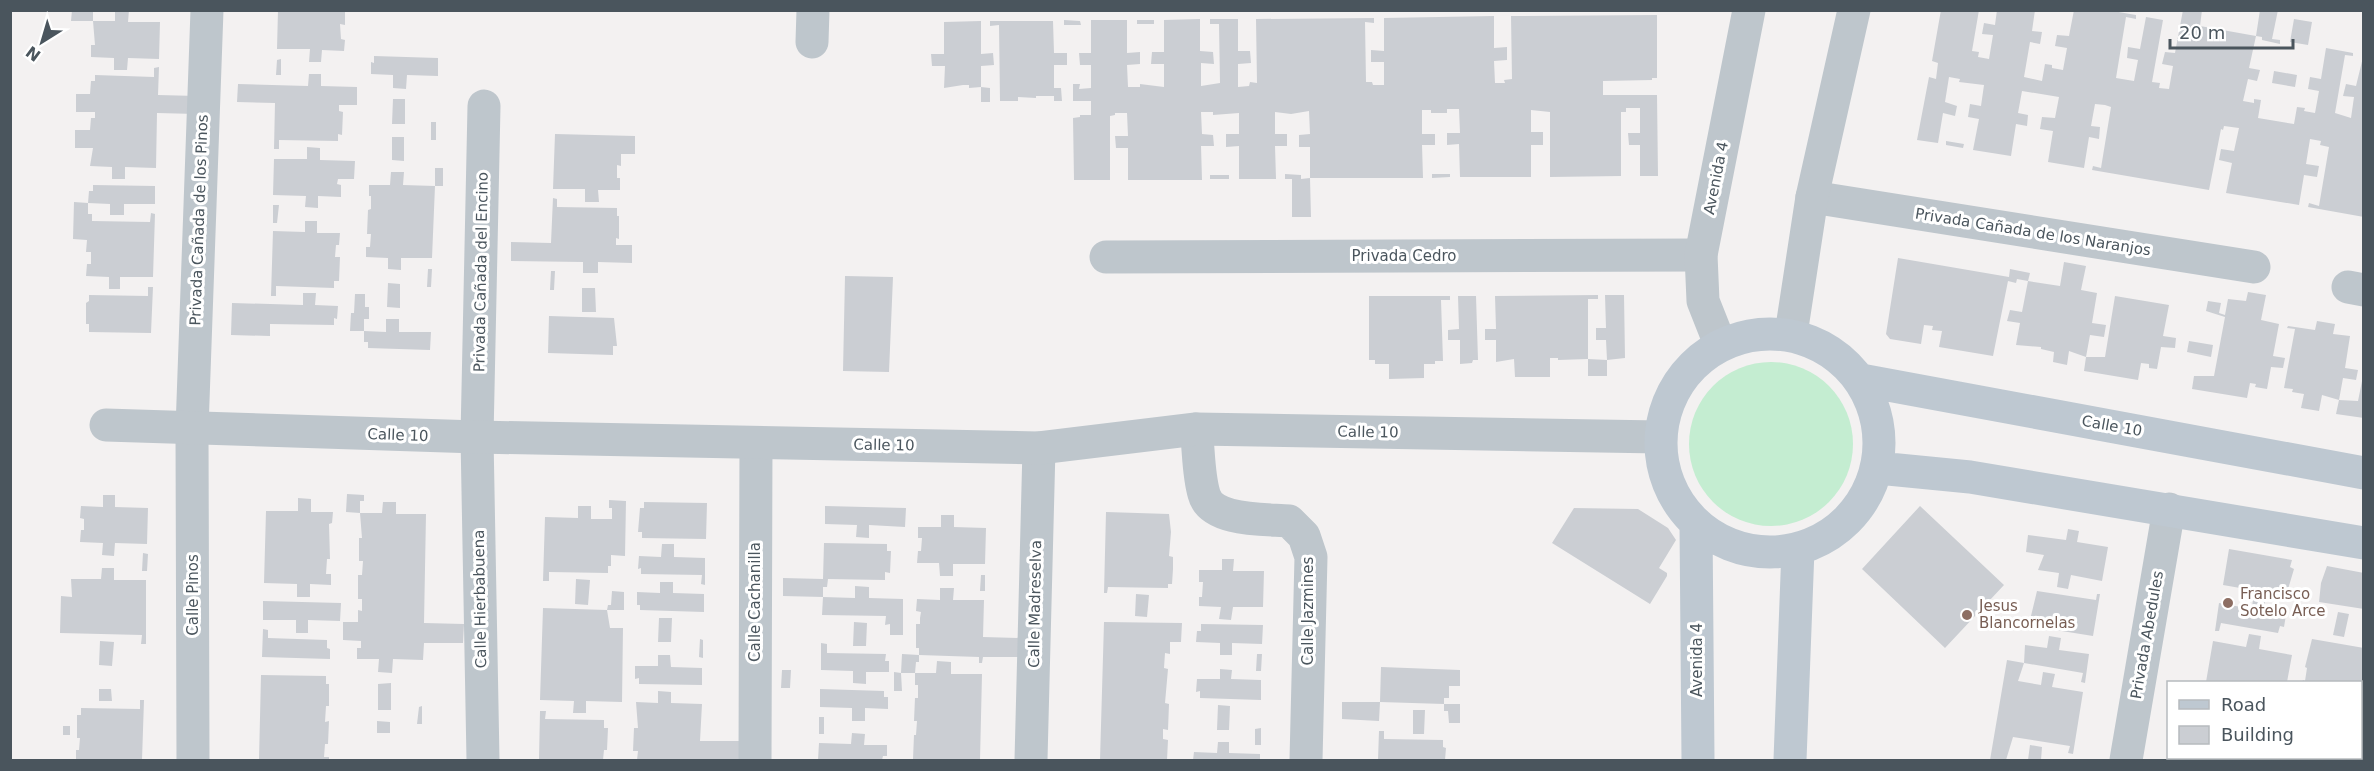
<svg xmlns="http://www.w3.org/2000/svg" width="2374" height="771" viewBox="0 0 2374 771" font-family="'DejaVu Sans',sans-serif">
  <rect width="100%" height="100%" fill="#f3f1f1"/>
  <!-- green -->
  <path fill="#c4edd1" d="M1689 444a82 82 0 1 1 164 0a82 82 0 1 1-164 0Z"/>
  <!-- building -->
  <path fill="#cbced3" d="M72,10H93V21H115V10H129L128,22H160L159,59L128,58L127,70H114V58L91,57V45H95L93,21H71Z
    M278,10H345V25L340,24L341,39L345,40L344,51L322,50L321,62H309L310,49H277Z
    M1941,10H1979L1972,51L1979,52L1978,57L1989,59L1993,35L1982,34L1984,23L1995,25L1997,10H2035L2032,31L2042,32L2040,44L2030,42L2024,77L2042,81L2045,64L2052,65V68L2063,70L2067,48L2055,46L2057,35L2069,36L2074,10H2107L2136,15V19L2126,17L2116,78L2134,81L2138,60L2127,58L2128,47L2140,49L2146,17L2163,20L2152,82L2160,83L2159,88L2169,89L2173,66L2162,64L2165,52L2175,53L2183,10H2202L2200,26L2256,36L2249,68L2260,70L2257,81L2248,79L2243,101L2254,103V99L2261,100L2258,118L2294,124L2297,107L2305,108L2304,111L2315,113L2319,91L2308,89L2310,77L2321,79L2326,48L2353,53V56L2345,55L2335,113L2351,118L2354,97L2343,96L2346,84L2356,86L2364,53V217L2308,207L2309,203L2319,206L2329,147L2320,145L2321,141L2310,139L2306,164L2319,166L2317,177L2304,175L2299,205L2226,193L2232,163L2219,160L2221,149L2234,151L2239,128L2224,126L2223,130L2221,129L2209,190L2092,170L2093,166L2101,168L2111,107L2105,105L2095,104L2091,126L2100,127L2099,139L2089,137L2084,168L2048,162L2053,131L2040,129L2042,117L2055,118L2059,97L2022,91L2018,113L2028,115L2027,126L2016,124L2011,156L1973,150L1979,119L1968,117L1970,104L1981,106L1984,85L1959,82L1960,79L1949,77L1945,102L1957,106L1955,116L1943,113L1938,143L1917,140L1929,77L1936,79L1938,63L1932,61Z
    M2260,10H2278L2272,39L2280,40V44L2262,40V37L2256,36Z
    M1657,15V78H1652V80L1603,81V95H1657L1658,176H1640V145H1629L1628,133H1640V108H1626V112H1621V176L1550,177V112L1531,110V132H1543V145H1531V177H1460L1459,144L1447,145V133H1460L1459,109H1447V113H1431V110H1422V134H1435V145H1422L1423,178H1310V147H1299V135L1310,134L1309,111L1291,114L1275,112V134H1287V146H1275L1276,179H1239V146L1226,147V134H1239V113L1213,115V112H1201L1202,134L1213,135L1214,146H1201L1202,180H1128V148H1116L1115,136H1128L1127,113H1115V115L1110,116V180H1074L1073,118L1080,117V115H1091V101H1073V84H1080L1079,89L1091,88V65H1080L1079,53H1091V20H1127V53L1140,52V64L1127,65L1128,87H1140V84L1164,87V64H1151L1152,52H1164V20L1200,19V51L1213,52L1214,64L1201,63V86L1220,83L1219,24H1210V19H1238V51H1250L1251,63L1238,64V87L1249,86L1250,82L1257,83L1256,19L1374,18V23L1365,22L1366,82H1372L1373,85H1384V62H1371V50L1384,51V18L1494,16V48L1507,47V60L1494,61L1495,83H1505L1504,80L1512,79L1511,16Z
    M2294,19L2312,22L2308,45L2290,42Z
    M1064,20L1080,21L1081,25H1064Z
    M1137,20H1154V24H1137Z
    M981,21V54L993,53L994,65L981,66V87L969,88V85H963L944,88L945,66H932L931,54H944V22Z
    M990,21H1053L1054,53H1067V65H1054V88H1061L1062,101H1054V96H1036V98L1018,97V101H1000L999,25L990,26Z
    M374,56L438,58V76L407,75L406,89L393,88V75L371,74V62L374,63Z
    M281,59V75H276L277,60Z
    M159,67L158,95L197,96L196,114L157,113L156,168L125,167V179H112V167L90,166L93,148H75V130H90L91,118H95V112H76V94H90L91,81H95V75L154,77V68Z
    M2274,71L2297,75L2295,87L2272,83Z
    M309,74H321V86L357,87V105H339V111L343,112L342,135L338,134V141L279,140V149H274L275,103L237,102L238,84L308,86Z
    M981,87L990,88V102H981Z
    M393,99H405V124H392Z
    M431,122H436V140H431Z
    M555,134L635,136V154H621V166L617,165V178H620V190H598L599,202H585V189H553Z
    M392,137H404V161L392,160Z
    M1946,141L1964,144L1963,148L1946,145Z
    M307,147L320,148V160L355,161L354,179H338L337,184L341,185V197L318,196V208L305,207L306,196L273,195L274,159H307Z
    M435,168H443V186H435L432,258H401V270L388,269V258L366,257V247H370L371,234H367L368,210L371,209V196H369V185H390L391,172H404L403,185L435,186Z
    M1285,174L1301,175V179L1310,178L1311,217H1292V179H1285Z
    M1432,174H1450V177L1432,178Z
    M1210,175H1229V179H1210Z
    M93,185L155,186V204H124V215H110V204L88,203L89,191H93Z
    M553,198L557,199V207L617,208V216H619V239L616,238V245H632V263L598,262V273H583V262L511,261V242L551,243Z
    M74,202L88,203V214H92V221L150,222L151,213L155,214L153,277H120V289H109V277L86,276L87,264H91V252H86L87,240L73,239Z
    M273,205H279L277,223H273Z
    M305,221H317V233H340L339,245H336L335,257H340L339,281H334V288L276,286V296H271L273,231L305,232Z
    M1898,258L2009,277L2010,269L2030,273L2028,281L2060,286L2064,262L2086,266L2081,290L2097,293L2092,323L2106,325L2104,337L2090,335L2086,357H2105L2115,296L2169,305L2163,336L2176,338L2175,348L2161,347L2157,369L2149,368V364L2141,363L2138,380L2084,371L2086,357L2069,351L2067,365L2053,362L2054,352L2041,349V347L2016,345L2020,323L2007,321L2010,310L2022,312L2028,281L2017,279L2016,283L2008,281L1993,356L1939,347L1942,331L1932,330L1933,326L1924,325L1921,344L1890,339L1886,334Z
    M428,269H432L431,287H427Z
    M551,271H555L554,290H550Z
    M845,276L893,277L889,372L843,371Z
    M388,283L400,284V308L387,307Z
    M148,287H153L151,333L89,332V324H86V303L89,301V295L148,296Z
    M582,288H595L596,312H582Z
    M2248,292L2266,295L2261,320L2279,324L2273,356L2285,358L2283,368L2271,367L2267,389L2255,387L2256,384L2250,383L2247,398L2192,389L2194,376H2214L2225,317L2206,311L2208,301L2221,303L2219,313L2225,315L2228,299L2246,301Z
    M303,293H316L315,305L338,306L337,319L334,318V325L270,324V336L231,335L232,303L303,305Z
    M355,294H365V307H369V319H364V331H350L351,313H354Z
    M1598,295V299H1588V359L1607,360V376H1588V359L1558,360V358H1550V377H1515L1514,359L1496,362V340H1485V329H1496L1495,296Z
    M1605,295H1624L1625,358L1607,360L1606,340H1596V328H1606Z
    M1369,296H1450V300H1441L1443,361H1435V364H1424V378L1389,379V364H1375V360H1369Z
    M1458,296H1476L1478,360H1473L1472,363L1460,364V340H1448V330L1459,329Z
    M549,316L614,318L617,346H613V355L548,353Z
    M386,319H399V332H431L430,350L368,348V342H364V331L386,332Z
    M2317,321L2335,324L2333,334L2350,336L2345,368L2358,370L2356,380L2343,378L2339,400L2322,395L2319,411L2301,408L2304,394L2292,392L2293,389L2284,388L2295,329L2287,328L2288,326L2315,330Z
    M2189,341L2213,345L2211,357L2187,352Z
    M2362,381L2364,418L2336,414L2339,400L2358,401Z
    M347,494L364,495V501H360V513L346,512Z
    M103,495H115V507L148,508L147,544L115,543L114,556L102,555L103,543L80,542L81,530H84V519L80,518L81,506L103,507Z
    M298,498L311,499V512H333L332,523L329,524L330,559H327L326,574H331V585L310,584V597H297V584L264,583L266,511H298Z
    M609,500L626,501L625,556L611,555V566H608V573L549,572V581H543L545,517L578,518V506H591V519H612V508H609Z
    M383,502H396V514H426L424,623L464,624L463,643H424L423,660L393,659L392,673L378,672L379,659H357V648H361V641L343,640V622H358V610L362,611V599H358V575H362L363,561H359V538H362L360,513H382Z
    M644,502L707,503L706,539L642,538V532H638L640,508H644Z
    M825,506L906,508L905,527L869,525V538L856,537L857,525L825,524Z
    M1920,506L2004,585L1945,648L1862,569Z
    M1574,508L1638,509L1668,528L1676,540L1659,568L1667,573V576L1650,604L1552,543Z
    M1106,512L1169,514L1171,532L1169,556L1173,557V569L1172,584H1168V588L1108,587L1107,593H1104Z
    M941,515H954V527L986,528L985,564H953V576H940L939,563H917L918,551H921L922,538H918V527H941Z
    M2068,529L2079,531L2077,542L2108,547L2102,581L2071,575L2068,589L2057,587L2059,573L2038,570L2044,555L2026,552L2028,535L2066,540Z
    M824,543L887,544V551H891L890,573L885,572V580L828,579L827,587H823V597L855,598V586L869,587V598L903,599V635H890V624L885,625L886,616L822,615L823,597L783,596V578L823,579Z
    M662,544H674V557L705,558V585L701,584L702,575L641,574V568L638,569L639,556L661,557Z
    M2229,549L2292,560L2290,567L2294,569L2286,596L2223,585Z
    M143,553L148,554L147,571H142Z
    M1222,559H1234L1233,571H1264L1263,607H1233L1231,620L1219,619L1221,607L1199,606V597H1202L1203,582H1199V570H1222Z
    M2327,566L2364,573V609L2319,602L2321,583Z
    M102,568H114V580H146V644H141L142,635L60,633L61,596L72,597L71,579H101Z
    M981,575H985V591H980Z
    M576,579L590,580L588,605L575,604Z
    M660,582H673V593L704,594V612L640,610V605H637V592L660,593Z
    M940,588H954L953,600H984L983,637L1022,638L1021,657H983L982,663H979V657L919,655V662H916L915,673H936L937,661L951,662V674H982L980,760L913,759L914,735H916L917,721H914L915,698H918V685H915V673H901L902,654L919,655V648H916V624H920V618L921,612L916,611L917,599L940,600Z
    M612,591L624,592V610H607L608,605H611Z
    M2037,591L2096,600L2097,594H2100L2093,636L2031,626L2033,620H2030Z
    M1136,594L1149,595L1147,617L1135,616Z
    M2253,598L2265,600L2264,611L2286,615L2284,627L2280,626L2278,633L2221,623L2219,631H2215L2219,603L2252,609Z
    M263,601L341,603L340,621L308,620V633H296V620H263Z
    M543,608L607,610L610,628H623L622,702L586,701V713H573L574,701L540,700Z
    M2338,612L2349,614L2344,637L2333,635Z
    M659,618H672L671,642H658Z
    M854,622L867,623L866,646H853Z
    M1104,622L1182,623L1181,642H1170V654L1165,653L1164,668L1168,669L1165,703L1169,704L1168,730L1163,729V739L1168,740L1167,760H1100Z
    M1201,624L1263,625L1262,644L1232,643V655H1220V643L1196,642L1197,631H1201Z
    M263,629L268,630V638L327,640V648L330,649V659L262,657Z
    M2249,634L2261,636L2259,649L2292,655L2287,682H2206L2213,641L2246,647Z
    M2049,636L2061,638L2059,650L2089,654L2085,683L2081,682L2083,673L2024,663L2025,645L2047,648Z
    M700,639L703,640V658L699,657Z
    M2312,639L2364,648L2362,724L2361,682H2302L2303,680L2305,681L2307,668L2305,667Z
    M100,641L114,642L112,666L99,665Z
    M821,643L827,644V653L886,654L885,661H889V672H866V684L853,683V671L821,670Z
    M1257,654H1262L1261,671H1256Z
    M658,655H670L671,667L702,668V685L639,684V678L635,679V666H658Z
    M2007,660L2024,663L2018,681L2041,685L2043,672L2055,674L2052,687L2083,692L2073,754L2068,753L2070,746L2013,737L2006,760H1990Z
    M1381,667L1460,670V686H1449V698H1444V704H1460V723H1449L1448,711H1444V704L1380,702Z
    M1220,669L1232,670L1231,679L1261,680V700L1200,698V691L1196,692L1197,679H1220Z
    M782,670H791L790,688H781Z
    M894,672L901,673L902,691H894Z
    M261,675L326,676V684H329V706H326L325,722L329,721L328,744H325L324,757H329V760H259Z
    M391,683V710H378V684Z
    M99,689H111L112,701H99Z
    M820,689L884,691V697H888V709L865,708V721H852V708L820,707Z
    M658,691L671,692V703L702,704L700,741H740V760H637L638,751H633L634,728H638L636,702L658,703Z
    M140,700H144L142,760H76V750H79L80,738H77V715H81V708L140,709Z
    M1342,702H1380L1379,721L1342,719Z
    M1218,705L1230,706L1229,730H1217Z
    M422,706V724H417L419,707Z
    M1413,710H1425L1424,734H1413Z
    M540,711H546L545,719L604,720V728H608L607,750H604L603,760H539Z
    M819,717H824V734H819Z
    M377,721L390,722V733H377Z
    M63,726H70V735H63Z
    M1261,728V745H1255V729Z
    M1379,731H1384V739L1443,740V747L1446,748L1445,760H1378Z
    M852,733L865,734L864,745H887V756H883L882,760H818L819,743L851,744Z
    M1218,742H1229V753L1260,754V760H1193L1194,752L1217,753Z
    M2030,745L2042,747L2041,760H2028Z
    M2193,758H2260L2267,759L2193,760Z
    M2290,758H2356L2355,760H2289Z"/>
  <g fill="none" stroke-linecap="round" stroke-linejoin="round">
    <!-- minor -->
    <path stroke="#bec6cc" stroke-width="33" d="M812,42L813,10
      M1812,197L2254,267
      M1106,257L1701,255
      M2348,287L2364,290
      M1196,429C1199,450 1198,474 1204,494C1211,522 1267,519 1289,521L1304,536L1311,557L1306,760
      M193,760L192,429L207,10
      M483,760L477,437L484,106
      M755,760L756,443
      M1031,760L1039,448
      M2126,760L2169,509"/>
    <!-- tertiary -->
    <path stroke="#bec6cc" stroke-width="33" d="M1791,334L1812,197L1854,10
      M1720,344L1703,301L1701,255L1749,10
      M106,425L477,437L1039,448L1196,429L1660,437"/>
    <!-- secondary -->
    <path stroke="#bec8d1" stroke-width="33" d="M1661 443a109 109 0 1 1 218 0a109 109 0 1 1-218 0Z
      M1861,380L2364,473
      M1878,468L1970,477L2364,543
      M1696,524L1698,760
      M1790,760L1798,549"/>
  </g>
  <!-- markers -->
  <g fill="#8d6e63" stroke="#fff" stroke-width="2">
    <circle cx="2228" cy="603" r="6"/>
    <circle cx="1967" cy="615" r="6"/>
  </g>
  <g text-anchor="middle" stroke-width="6" stroke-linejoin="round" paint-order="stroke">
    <!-- street labels -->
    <g font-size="15" fill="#4a555d" stroke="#fff">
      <text transform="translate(1716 178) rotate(-79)" y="5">Avenida 4</text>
      <text transform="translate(199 220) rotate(-88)" y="5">Privada Cañada de los Pinos</text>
      <text transform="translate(2033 232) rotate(9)" y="5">Privada Cañada de los Naranjos</text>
      <text x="1404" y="261">Privada Cedro</text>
      <text transform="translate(481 272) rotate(-89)" y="5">Privada Cañada del Encino</text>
      <text transform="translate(2112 426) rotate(10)" y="5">Calle 10</text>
      <text transform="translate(1368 432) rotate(1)" y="5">Calle 10</text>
      <text transform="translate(398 435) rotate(2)" y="5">Calle 10</text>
      <text transform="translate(884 445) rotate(1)" y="5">Calle 10</text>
      <text transform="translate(193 595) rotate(-90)" y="5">Calle Pinos</text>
      <text transform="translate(480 599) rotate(-91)" y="5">Calle Hierbabuena</text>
      <text transform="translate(755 602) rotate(-90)" y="5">Calle Cachanilla</text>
      <text transform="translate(1035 604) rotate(-89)" y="5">Calle Madreselva</text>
      <text transform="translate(1308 611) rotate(-90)" y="5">Calle Jazmines</text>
      <text transform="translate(2147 635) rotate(-80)" y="5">Privada Abedules</text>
      <text transform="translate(1697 660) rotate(-90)" y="5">Avenida 4</text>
    </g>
    <!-- education labels -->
    <g font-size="15" fill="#785e54" stroke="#fff" text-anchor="start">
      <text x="2240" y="599">Francisco<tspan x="2240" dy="17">Sotelo Arce</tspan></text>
      <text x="1979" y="611">Jesus<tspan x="1979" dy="17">Blancornelas</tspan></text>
    </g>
  </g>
  <!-- border -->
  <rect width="2374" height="771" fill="none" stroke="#4a555d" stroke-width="24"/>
  <!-- legend -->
  <rect x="2167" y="681" width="195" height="78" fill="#ffffff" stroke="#b7bbbe" stroke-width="1.5"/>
  <rect x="2179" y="700" width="30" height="9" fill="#bec8d1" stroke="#b7bbbe" stroke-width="1.5"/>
  <text x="2221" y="711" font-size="18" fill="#4a555d">Road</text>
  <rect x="2179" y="726" width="30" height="18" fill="#cbced3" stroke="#b7bbbe" stroke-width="1.5"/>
  <text x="2221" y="741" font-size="18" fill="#4a555d">Building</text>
  <!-- north arrow -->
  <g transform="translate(42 42) rotate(217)" stroke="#ffffff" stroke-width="4.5" paint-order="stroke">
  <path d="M0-4.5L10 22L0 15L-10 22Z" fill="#4a555d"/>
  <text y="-9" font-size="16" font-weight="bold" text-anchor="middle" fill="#4a555d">N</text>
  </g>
  <!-- scale -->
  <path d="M2170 39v9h123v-9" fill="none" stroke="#4a555d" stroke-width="3"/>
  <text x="2179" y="39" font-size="18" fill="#4a555d" stroke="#ffffff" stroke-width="4.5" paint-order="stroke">20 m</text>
</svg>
